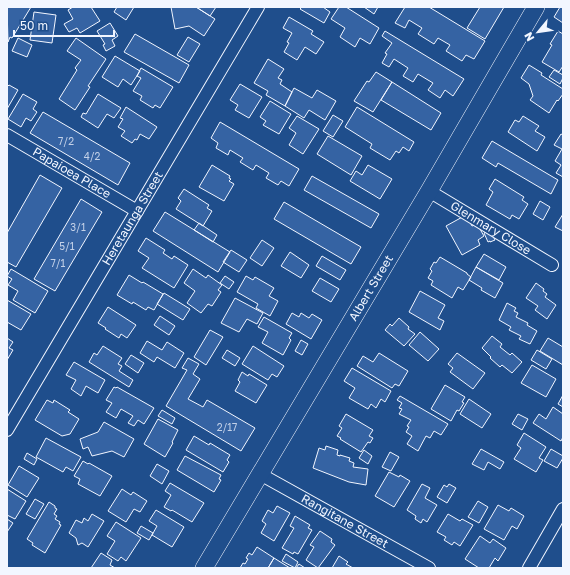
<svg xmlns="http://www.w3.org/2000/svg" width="570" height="575" viewBox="0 0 570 575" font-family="'Golos Text',sans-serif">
  <rect width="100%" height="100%" fill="#1f4e8c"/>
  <!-- building -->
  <path fill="#3563a3" stroke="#f2f6ff" d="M7,7H31L12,38L10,37L8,42Z
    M73,7H91L100,21L80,33L77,28L69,32L64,24L73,19L68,10Z
    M117,7H134L126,20L114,12Z
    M171,7H196L215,19L204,36L189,26L175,29Z
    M196,7H216L210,16Z
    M302,7H323L330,12L324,23L300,9Z
    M339,7H346L379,28L370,44L360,38L355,47L340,37L345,28L331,19Z
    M364,7H378L374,14Z
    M405,7H429L485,41L474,59L466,55L462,61L446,51L450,45L438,38L434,44L418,34L422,28L409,20L405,28L395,23Z
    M480,7H504L485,39L467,28Z
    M560,7H563V23L554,17Z
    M34,12L56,15L52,43L30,40Z
    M289,17L313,31L311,34L324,42L316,54L305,47L297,60L284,52L289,43L287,42L292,33L283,28Z
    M110,23L118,36L112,40L115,46L106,51L103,45L105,44L97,31Z
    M385,31L464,79L453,96L445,90L440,98L428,90L433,83L418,74L413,82L403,76L408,68L394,59L389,67L382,63L387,54L385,53L392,43L382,36Z
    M558,31L563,34V66L559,72L542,62L552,45L550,44Z
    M135,34L189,65L179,83L124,52Z
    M188,37L200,44L189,62L177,55Z
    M18,38L32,45L27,57L12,51Z
    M76,38L106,59L88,86L90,87L75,110L59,99L77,70L75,68L81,60L67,51Z
    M115,56L140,71L131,85L123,79L118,87L102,77Z
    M268,59L284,69L278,78L282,80L280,84L292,92L285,106L266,95L268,91L254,83Z
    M529,65L542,73L541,75L563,89V94L558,101L557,100L549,113L530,100L533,96L529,84L521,78Z
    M141,68L173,87L160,108L155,105L153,108L140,100L142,96L133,91L141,78L137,76Z
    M554,70L563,75V78L560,84L549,77Z
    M376,72L392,82L373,112L354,101L367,81L369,82Z
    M392,82L441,113L431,130L381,100Z
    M240,84L262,97L249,118L235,110L238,105L230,100Z
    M9,85L18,90L7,109V87Z
    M294,88L312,98L317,90L336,101L325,120L309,110L304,118L285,106Z
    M23,94L37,102L33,109L37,112L31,121L26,118L21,127L8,119Z
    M98,94L121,108L114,118L107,114L98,128L81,117L83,113L86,114Z
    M270,101L291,114L279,134L263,125L266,121L260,117Z
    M126,107L157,127L149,139L140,134L137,140L135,139L132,143L121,136L125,131L118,127L123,119L120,118Z
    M357,107L414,142L409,151L403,147L399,153L396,151L390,160L370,148L372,144L345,127Z
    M43,112L130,163L118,185L30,133Z
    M333,115L343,121L333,137L323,131Z
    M297,116L319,129L303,154L289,145L296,133L289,128Z
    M523,116L539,126L535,131L545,137L537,151L508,132L515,120L519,122Z
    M220,122L299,169L289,186L281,181L278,185L266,178L269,173L256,165L253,170L240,162L243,158L230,150L228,155L216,148L218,143L211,138Z
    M561,134L563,135V177L556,173L561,165L555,161L562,149L554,145Z
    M328,136L362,156L351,175L317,154Z
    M492,141L558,180L551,194L498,163L496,167L482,158Z
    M212,165L230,176L229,178L231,179L229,181L234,184L224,201L199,187Z
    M368,165L392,179L380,199L350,181L356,171L362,175Z
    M40,175L62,188L16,267L7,262V233Z
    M312,176L379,214L371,228L304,190Z
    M495,179L524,197L522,200L528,204L519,219L512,215L510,219L486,205L493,192L489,189Z
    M184,189L209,205L207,208L212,211L203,226L176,209L181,201L178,198Z
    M81,199L102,212L55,291L34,279Z
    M540,201L550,207L543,220L533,214Z
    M284,202L361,247L351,264L274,219Z
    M165,212L230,252L218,272L153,231Z
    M563,214V231L555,227Z
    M466,215L472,226L477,224L484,236L478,240L480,245L462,255L446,226Z
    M199,223L217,235L213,242L194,230Z
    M490,230L495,240L490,242V241L488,242L484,233Z
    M146,238L165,250L163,253L172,259L174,256L188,265L174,288L142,268L149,258L138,251Z
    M262,240L274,248L262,266L250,258Z
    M231,250L247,260L239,272L223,262Z
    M290,252L309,265L301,278L281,266Z
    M484,254L506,267L499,280L476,267Z
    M322,256L346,270L340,280L316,266Z
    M440,257L467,273V274L471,277L463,290L458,287L452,298L431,285L433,281L428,278L432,271L430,269L434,262L436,263Z
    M476,267L503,283L495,298L481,290L482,288L469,280Z
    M11,269L48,291L35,313L13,300L18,291L8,285L12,279L7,276Z
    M193,269L206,278L208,275L222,285L218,290L221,292L212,306L208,304L201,313L187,303L195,291L184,283Z
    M129,275L142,283L143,282L163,294L154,310L148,307L146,310L133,302L132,304L117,295Z
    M225,276L234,282L229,289L220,283Z
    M246,276L253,280L255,277L274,288L269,296L278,301L270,316L256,308L258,304L237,292Z
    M320,278L339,289L331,302L312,291Z
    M536,283L544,289L543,291L547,294L545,297L556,305L547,319L535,310L538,306L526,298Z
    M420,291L445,305L438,318L444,321L440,330L409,312Z
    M164,293L190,309L183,320L157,304Z
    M235,298L263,313L257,324L247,319L239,332L221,323Z
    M7,300L31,314L21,330L7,322Z
    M507,303L516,308L514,311L518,313L516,317L528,323L527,325L537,331L530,344L519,339L521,336L509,330L511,327L499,320Z
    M108,307L136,325L127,338L121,334L119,338L105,329L106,328L98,323Z
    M292,313L299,317L301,313L309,318L312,314L322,320L311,339L286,324Z
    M160,316L175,326L169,335L154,325Z
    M264,317L292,333L289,338L291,340L283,355L262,343L268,332L258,327Z
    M399,318L409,327L408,329L415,334L404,346L385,330L390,324L392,326Z
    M210,330L223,337L206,365L194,357Z
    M420,332L439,349L428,361L409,345Z
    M492,336L502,344L500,347L510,355L512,353L522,362L512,373L502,365L500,367L490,358L491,357L482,348Z
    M7,338L13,342L9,348L13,350L7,360Z
    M548,338L563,347V365L540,351Z
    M301,340L308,344L302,355L295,351Z
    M147,341L162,350L167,342L184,353L175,368L157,357L154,362L140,353Z
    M103,346L122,358L118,364L122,366L119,371L133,380L129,387L89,362L94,353L97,355Z
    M253,346L284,366L277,377L272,374L268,380L242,364Z
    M227,350L240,358L235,366L222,358Z
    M537,350L552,359L546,369L531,360Z
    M379,353L408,371L399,386L395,384L392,388L357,366L363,356L373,362Z
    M457,353L485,373L473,389L450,372L453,368L448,364Z
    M131,355L144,363L138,373L125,364Z
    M188,358L199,364L193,374L200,379L188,399L203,407L207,400L255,428L241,451L166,406L187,370L182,368Z
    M74,362L105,380L98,393L86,386L81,396L71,389L76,380L66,375Z
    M532,365L556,379L546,397L521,383Z
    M352,368L391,391L385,402L381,399L376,408L371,404L368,409L349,398L355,388L344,381Z
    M242,372L248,376L249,374L267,385L256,403L235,391L240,382L238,380Z
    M445,385L465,397L462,402L464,403L459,411L457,410L451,421L431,409Z
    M114,387L116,388L117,387L154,408L144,424L138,420L134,426L128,423L133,416L121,409L116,418L106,412L112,403L106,400Z
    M563,395V407L558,404Z
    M400,396L448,424L441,435L434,431L430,438L426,436L418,451L407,444L412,436L406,432L409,427L407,426L411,420L399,414L402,409L399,408L402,403L397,400Z
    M469,399L491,414L482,428L460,414Z
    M47,400L53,403L54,400L70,410L68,412L79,419L70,434L62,436L35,420Z
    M553,407L563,414V437L561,441L533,423L539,414L546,419Z
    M162,410L175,418L172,424L158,416Z
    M346,414L373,430L369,436L373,438L370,443L368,442L361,452L340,439L341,438L337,436L342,428L339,426Z
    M518,414L528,419L522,430L512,424Z
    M158,419L178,430L172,442L173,443L165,457L144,444Z
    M104,422L134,439L124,457L112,451L92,456L88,447L83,449L80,439L98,432Z
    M524,433L546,447L539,458L543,460L536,472L514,459L521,448L517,445Z
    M194,436L209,445L210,443L230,455L227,460L229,462L223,472L186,450Z
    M46,438L81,457L73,471L66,467L63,472L36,457Z
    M326,446L338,450L337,455L340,456V455L350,458L349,461L354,463L353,467L368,469L366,485L349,482L313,468L319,448L325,450Z
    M481,449L504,462L500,469L488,462L484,470L472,464Z
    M551,449L563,456V458L557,468L544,461Z
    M364,450L372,456L368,464L359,458Z
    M390,452L399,457L391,471L382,467Z
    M27,453L37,459L34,465L24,459Z
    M185,456L221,475L219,479L221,480L214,492L177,470Z
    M83,461L88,464L89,463L112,476L100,496L78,484L80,479L74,476Z
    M157,464L169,471L162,484L150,476Z
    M19,466L39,478L27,497L8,485Z
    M389,472L399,477L400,475L410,481L394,507L375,496Z
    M170,483L204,503L192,522L172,510L171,511L164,507L171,495L165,491Z
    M422,484L430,488L425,498L437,505L427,522L423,519L421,523L415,519L416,516L407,510Z
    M449,484L456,488L447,503L437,497L444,485L447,487Z
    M7,489L26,501L15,519L7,515Z
    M122,489L131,495L133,492L147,501L140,512L134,509L126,522L108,511Z
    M35,499L44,504L35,519L26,514Z
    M478,501L488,507L479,523L468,517Z
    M49,502L55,506V508L57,509L54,514L57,516L55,519L60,522L59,524L61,525L45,553L32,545L33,543L27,539Z
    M498,505L509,511L511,508L524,516L517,529L512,526L504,540L484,529Z
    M277,506L290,513L274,541L261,533L266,524L262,521L268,510L273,513Z
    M156,510L184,527L172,547L152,535L157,526L149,521Z
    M92,514L104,521L88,547L82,543L78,545L76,538L69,533L76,520L82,523L84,518L88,521Z
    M448,514L460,521L462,519L473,525L460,546L454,542L452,545L444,540L446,537L437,532Z
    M295,516L310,525L308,528L312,530L298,554L294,552L293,554L282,548L294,528L290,526Z
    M7,519L13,523L7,532Z
    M116,522L141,538L126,561L121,557L118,561L107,554L115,541L107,536Z
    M141,526L153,533L149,540L137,533Z
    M320,531L332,539L331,542L335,545L318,568L306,560L314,547L310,545Z
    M480,536L490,543L493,539L506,548L498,561L495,558L489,568H479L465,559Z
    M257,547L274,558L268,568H240L243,563L245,564L248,559L246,558L249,553L252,555Z
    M101,553L112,560L110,565L115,568H91Z
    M286,554L298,562L295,568L282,561Z
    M339,556L348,562L346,564L353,568H332Z
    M274,558L290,568H268Z
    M299,564L305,568H296Z"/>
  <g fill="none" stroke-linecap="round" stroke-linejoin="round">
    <defs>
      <g id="street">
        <path id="s1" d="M7,135L137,211"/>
        <path id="s2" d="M429,191L552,265"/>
        <path id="s3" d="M7,430L258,7"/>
        <path id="s4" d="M260,474L429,568"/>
        <path d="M529,568L563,509"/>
      </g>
      <g id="secondary">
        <path id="s5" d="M204,568L429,191L536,7"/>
      </g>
    </defs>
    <!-- street casing -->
    <use href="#street" stroke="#f2f6ff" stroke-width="14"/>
    <!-- secondary casing -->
    <use href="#secondary" stroke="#f2f6ff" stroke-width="18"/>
    <!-- street -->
    <use href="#street" stroke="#1f4e8c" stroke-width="12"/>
    <!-- secondary -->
    <use href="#secondary" stroke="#1f4e8c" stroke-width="17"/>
  </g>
  <g text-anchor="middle" stroke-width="3" stroke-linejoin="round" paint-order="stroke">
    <!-- number labels -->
    <g font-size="10" fill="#c3d1e8">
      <text x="66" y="145">7/2</text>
      <text x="92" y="160">4/2</text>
      <text x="78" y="231">3/1</text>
      <text x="67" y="250">5/1</text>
      <text x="58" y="267">7/1</text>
      <text x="227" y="431">2/17</text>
    </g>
    <!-- street labels -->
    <g font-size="12" fill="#f2f6ff" stroke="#1f4e8c">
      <text dy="4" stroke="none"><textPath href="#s1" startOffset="75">Papaioea Place</textPath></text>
      <text dy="4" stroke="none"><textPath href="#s3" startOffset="246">Heretaunga Street</textPath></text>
      <text dy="4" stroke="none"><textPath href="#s2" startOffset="72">Glenmary Close</textPath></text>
      <text dy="4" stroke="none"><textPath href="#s5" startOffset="326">Albert Street</textPath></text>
      <text dy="4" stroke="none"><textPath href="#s4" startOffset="97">Rangitane Street</textPath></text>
    </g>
  </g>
  <!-- border -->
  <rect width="570" height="575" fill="none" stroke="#f2f6ff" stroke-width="16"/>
  <!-- north arrow -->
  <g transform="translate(538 32) rotate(241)" stroke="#1f4e8c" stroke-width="3" paint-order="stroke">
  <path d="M0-3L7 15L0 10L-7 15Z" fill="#f2f6ff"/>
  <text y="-6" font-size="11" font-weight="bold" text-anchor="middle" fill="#f2f6ff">N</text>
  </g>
  <!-- scale -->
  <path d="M14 30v6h100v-6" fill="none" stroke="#f2f6ff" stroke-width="2"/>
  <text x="20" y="30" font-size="12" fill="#f2f6ff" stroke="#1f4e8c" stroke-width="3" paint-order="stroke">50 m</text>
</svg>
